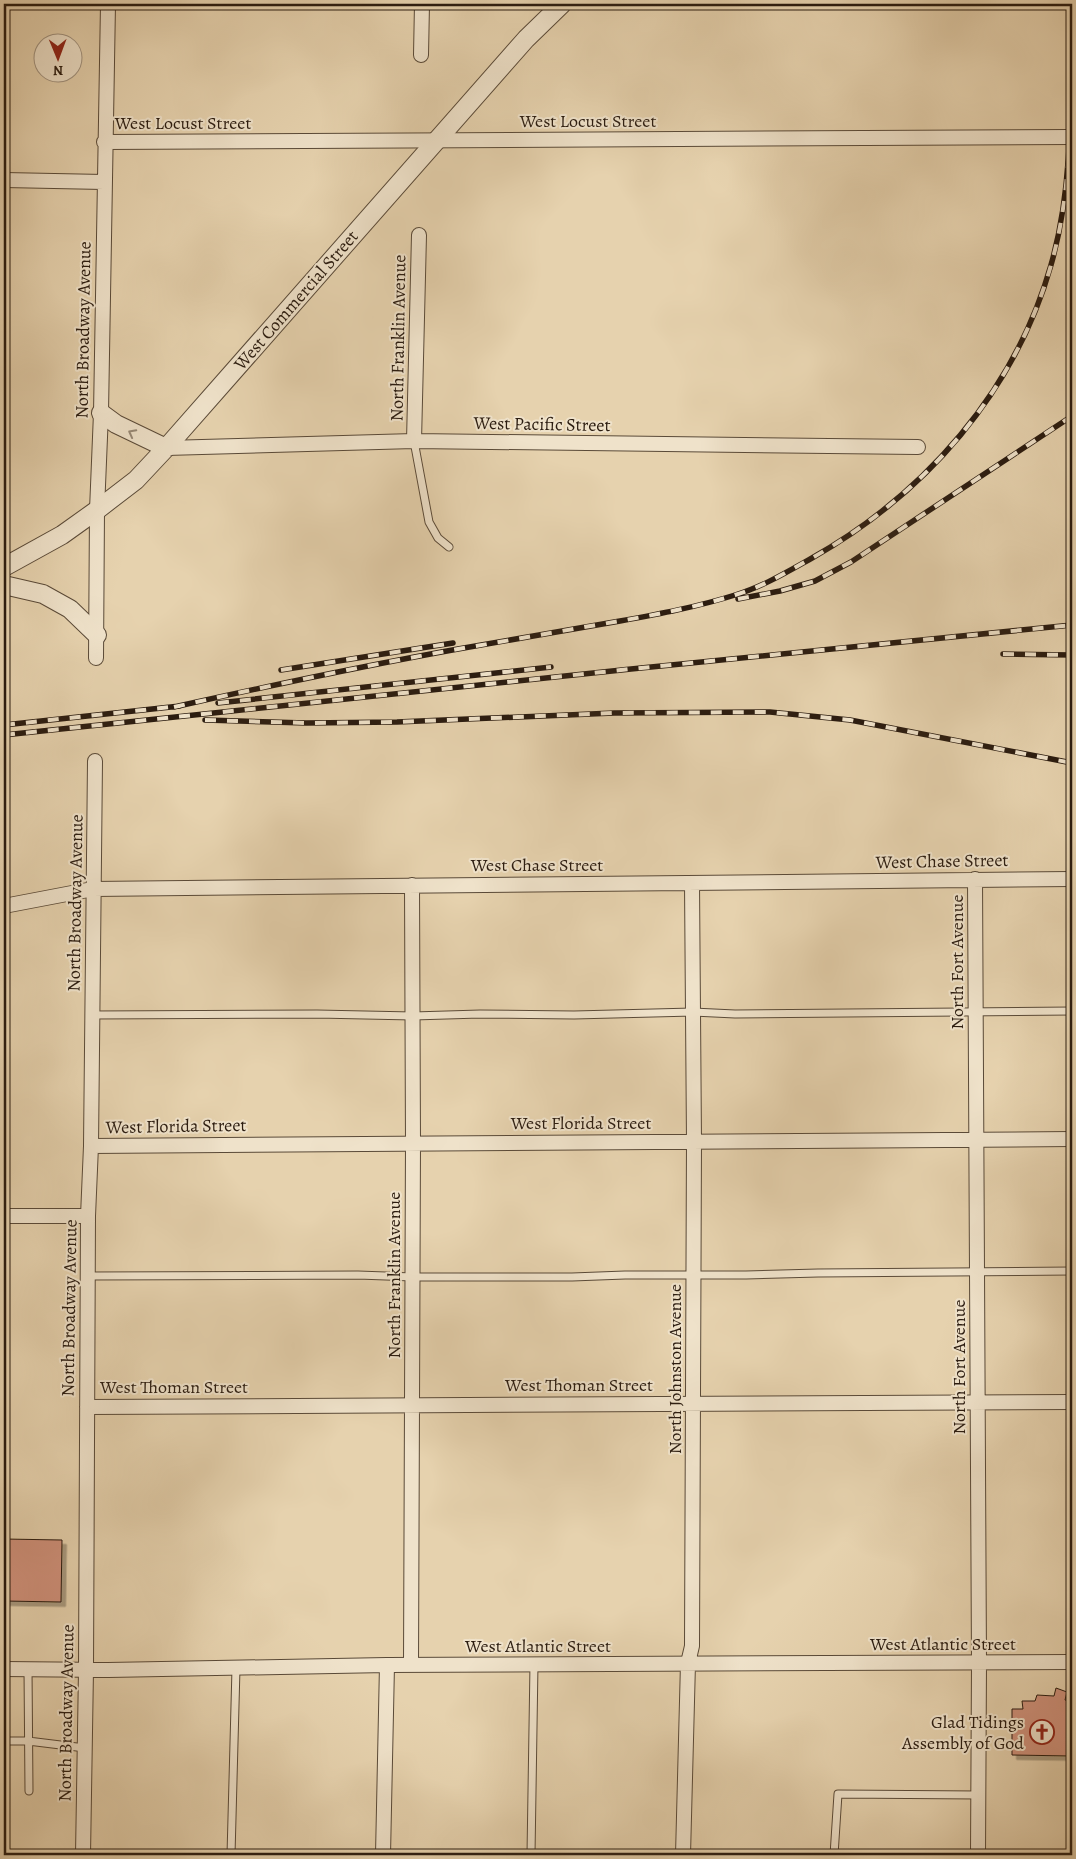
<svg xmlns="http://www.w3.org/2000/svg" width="1076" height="1859" viewBox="0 0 1076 1859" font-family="Alegreya,serif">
  <defs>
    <filter id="shadow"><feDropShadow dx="4.5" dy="4.5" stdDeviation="0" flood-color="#0004"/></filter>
  </defs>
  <rect width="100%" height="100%" fill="#e6d2ae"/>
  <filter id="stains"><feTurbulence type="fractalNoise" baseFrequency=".004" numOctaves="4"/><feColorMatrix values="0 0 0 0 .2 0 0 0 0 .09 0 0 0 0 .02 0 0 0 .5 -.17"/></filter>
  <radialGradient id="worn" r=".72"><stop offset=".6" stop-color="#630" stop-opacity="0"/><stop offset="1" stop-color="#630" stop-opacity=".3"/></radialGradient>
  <!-- building -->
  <path fill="#d0927c" stroke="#2b1c10" filter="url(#shadow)" d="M4,1539L62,1540L61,1602L4,1601Z
    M1056,1688L1067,1692L1065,1700L1072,1702V1756L1012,1755V1709H1023L1022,1701H1035L1037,1695L1054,1696Z"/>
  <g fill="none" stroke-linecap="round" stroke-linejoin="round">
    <defs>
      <path id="service" d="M414,441L429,522L438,538L449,547
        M92,1015L317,1014L413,1016L480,1014L574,1015L693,1012L735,1014L1072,1011
        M88,1276L358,1275L413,1277H572L625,1275H746L818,1273L1072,1271
        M28,1669L29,1791
        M4,1741H28L85,1748
        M231,1855L236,1668
        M531,1855L534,1664
        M834,1855L838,1794L978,1795"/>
      <path id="minor" d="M421,55L422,4
        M104,142L1072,137
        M4,180L104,182
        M414,441L419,235
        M166,448L414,441L918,447
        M96,658L97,510L101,413L108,4
        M975,879L979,1663L978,1855
        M4,906L93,889L1072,879
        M91,1146L1072,1139
        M4,1216H88
        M87,1407L1072,1402
        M411,1665L413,1143L412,885
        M4,1669L108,1670L387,1665L1072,1662
        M83,1855L86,1670L88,1216L91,1146L95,761
        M383,1855L387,1665
        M683,1855L688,1663L692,1646L694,1142L692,883"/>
      <path id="tertiary" d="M101,413L116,424L166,448
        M4,567L62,535L97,510L136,480L166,448L526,39L562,4
        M4,585L43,594L70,609L97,635"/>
    </defs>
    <!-- service casing -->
    <use href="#service" stroke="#5a4a38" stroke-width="9"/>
    <!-- minor casing -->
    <use href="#minor" stroke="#5a4a38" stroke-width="16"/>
    <!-- tertiary casing -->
    <use href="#tertiary" stroke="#5a4a38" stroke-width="20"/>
    <!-- service -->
    <use href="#service" stroke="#efe2ca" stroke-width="7"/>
    <!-- minor -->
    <use href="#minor" stroke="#efe2ca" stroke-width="14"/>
    <!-- tertiary -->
    <use href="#tertiary" stroke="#efe2ca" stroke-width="18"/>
    <defs>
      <path id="rail" d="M738,599L780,591L815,581L851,562L1072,416
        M1003,654L1072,655
        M281,670L453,643
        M218,703L551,667
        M174,707C268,686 363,666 458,649C512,640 566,630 620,621C659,614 697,607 735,595C762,587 787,572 812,558C925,494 1015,392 1051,265C1075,181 1070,91 1071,4
        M205,720L306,723L397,722L614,713L770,712L850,720L1072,763
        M4,725L180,706
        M4,735L631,669L1072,625"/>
    </defs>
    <!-- rail casing -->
    <use href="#rail" stroke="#2b1c10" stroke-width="5.5"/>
    <!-- rail -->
    <use href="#rail" stroke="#efe2ca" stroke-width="4" stroke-dasharray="11" stroke-linecap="butt"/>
  </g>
  <!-- one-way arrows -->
  <defs><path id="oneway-chevron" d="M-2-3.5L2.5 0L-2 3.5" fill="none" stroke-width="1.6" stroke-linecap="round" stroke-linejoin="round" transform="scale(1.25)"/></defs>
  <use stroke="#978976" href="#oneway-chevron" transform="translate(132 433) rotate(-152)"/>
  <!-- icons -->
  <defs>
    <symbol id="church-ring" viewBox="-11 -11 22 22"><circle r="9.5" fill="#efe2ca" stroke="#8f2418" stroke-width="1.5"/><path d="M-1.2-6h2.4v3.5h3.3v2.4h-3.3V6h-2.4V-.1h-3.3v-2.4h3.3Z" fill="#8f2418"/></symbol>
  </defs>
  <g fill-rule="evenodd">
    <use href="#church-ring" x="1028" y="1718" width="28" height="28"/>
  </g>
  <g text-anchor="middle" stroke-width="4" stroke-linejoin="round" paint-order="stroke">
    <!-- street labels -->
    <g font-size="18" fill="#2b1c10" stroke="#efe2ca">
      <text x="588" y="127">West Locust Street</text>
      <text x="183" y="129">West Locust Street</text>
      <text transform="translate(296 300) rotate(-49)" y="6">West Commercial Street</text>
      <text transform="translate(83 330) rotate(-89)" y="6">North Broadway Avenue</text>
      <text transform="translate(398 338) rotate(-89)" y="6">North Franklin Avenue</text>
      <text transform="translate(542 424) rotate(1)" y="6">West Pacific Street</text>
      <text transform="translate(942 861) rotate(-1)" y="6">West Chase Street</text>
      <text x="537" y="871">West Chase Street</text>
      <text transform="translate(75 903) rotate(-89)" y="6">North Broadway Avenue</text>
      <text transform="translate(957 962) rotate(-90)" y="6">North Fort Avenue</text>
      <text x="581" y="1129">West Florida Street</text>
      <text transform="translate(176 1126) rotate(-1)" y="6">West Florida Street</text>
      <text transform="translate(394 1275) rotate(-90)" y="6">North Franklin Avenue</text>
      <text transform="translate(69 1308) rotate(-89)" y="6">North Broadway Avenue</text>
      <text transform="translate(959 1367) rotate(-90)" y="6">North Fort Avenue</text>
      <text transform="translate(675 1369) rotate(-90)" y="6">North Johnston Avenue</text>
      <text x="579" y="1391">West Thoman Street</text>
      <text x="174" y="1393">West Thoman Street</text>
      <text x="943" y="1650">West Atlantic Street</text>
      <text x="538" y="1652">West Atlantic Street</text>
      <text transform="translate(66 1713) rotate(-89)" y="6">North Broadway Avenue</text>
    </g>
    <!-- poi labels -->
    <g font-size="18" fill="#2b1c10" stroke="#efe2ca" text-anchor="end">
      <text x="1024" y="1728">Glad Tidings<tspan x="1024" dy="21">Assembly of God</tspan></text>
    </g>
  </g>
  <!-- margin -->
  <rect width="1076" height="1859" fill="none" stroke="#e6d2ae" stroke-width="20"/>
  <rect x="5" y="5" width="1066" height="1849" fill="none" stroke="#2b1c10" stroke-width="2.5"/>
  <rect x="10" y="10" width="1056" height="1839" fill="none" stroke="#2b1c10"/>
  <!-- north arrow -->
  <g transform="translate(58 58) rotate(179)"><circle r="24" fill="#efe2ca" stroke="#a19380"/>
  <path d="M0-4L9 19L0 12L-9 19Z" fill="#8f2418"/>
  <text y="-8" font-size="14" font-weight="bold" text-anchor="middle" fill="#2b1c10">N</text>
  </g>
  <rect width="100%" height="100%" filter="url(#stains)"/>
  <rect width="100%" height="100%" fill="url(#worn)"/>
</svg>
